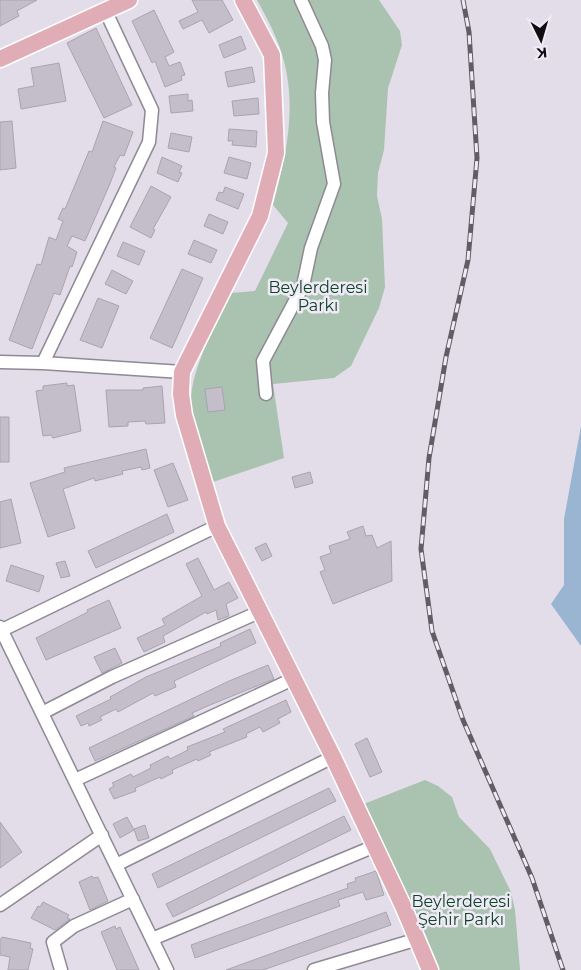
<svg xmlns="http://www.w3.org/2000/svg" width="581" height="970" viewBox="0 0 581 970" font-family="Montserrat,sans-serif">
  <rect width="100%" height="100%" fill="#e3dde9"/>
  <!-- green -->
  <path fill="#aac2b0" d="M257,0H379L400,31L402,45L388,88L384,150L378,173L377,196L382,219L385,287L379,308L351,366L334,378L273,384L284,458L213,482C202,454 187,420 192,389C198,355 217,324 231,293L255,291L288,223L273,205C288,149 300,94 276,38C271,25 264,13 257,0Z
    M425,780L438,786L452,797L459,817L490,849L511,892L515,910L520,970H429L356,807Z"/>
  <!-- water -->
  <path fill="#9ab5d1" d="M581,426V646L551,604L564,585V519Z"/>
  <!-- building -->
  <path fill="#c3beca" stroke="#a9a4af" d="M0,0H37L17,11L19,16L0,26Z
    M192,0H222L233,20L209,33L202,20L183,29L179,21L198,12Z
    M154,10L174,52L165,57L169,66L180,62L185,75L181,76L182,80L165,87L155,61L152,63L132,21Z
    M96,28L132,105L104,118L67,43Z
    M241,36L246,49L224,58L219,45Z
    M59,63L66,101L21,109L18,89L34,86L31,68Z
    M252,67L255,82L228,87L225,72Z
    M188,94V101L192,100L193,111L171,113L169,96Z
    M258,98L259,114L234,116L232,101Z
    M12,121L16,168L0,170V122Z
    M103,121L133,132L124,156L120,155L114,167L116,168L109,186L85,241L72,236L67,246L77,252L72,267L70,266L60,295L54,293L32,349L9,340L37,264L41,265L49,237L56,240L63,221L58,219L63,208L65,209L89,151L92,152Z
    M229,129L257,131L256,147L232,145L233,141H228Z
    M171,133L192,137L189,152L168,148Z
    M162,157L182,166L179,172L182,173L178,182L157,173Z
    M229,157L251,163L247,179L224,173Z
    M151,186L171,197L153,229L155,230L151,238L130,227Z
    M225,187L244,194L238,209L216,200L219,192L223,193Z
    M209,214L228,222L223,234L204,226Z
    M194,240L217,250L211,263L188,254Z
    M123,242L145,251L139,265L117,256Z
    M182,269L203,278L172,348L150,338Z
    M112,270L133,281L126,294L105,284Z
    M98,298L119,306L102,348L80,340Z
    M67,383V386L74,385L81,431L53,438L51,435L43,436L36,391L43,390V386Z
    M162,386L165,423L146,424L145,421L128,422V426L109,427L106,390H143V388Z
    M222,387L225,410L208,412L205,389Z
    M0,417H9V462H0Z
    M146,449L150,468L142,470L141,467L122,471L123,474L95,481L94,478L63,489L75,528L48,537L30,483L65,472L64,468Z
    M173,463L188,500L168,507L154,470Z
    M310,472L313,483L295,488L292,477Z
    M11,499L21,543L0,548V502Z
    M167,514L174,532L96,568L88,551Z
    M363,526L366,536L372,535L377,548L391,541L392,581L333,604L320,572L325,570L320,557L331,553L329,546L350,539L347,532Z
    M266,543L272,556L262,561L255,548Z
    M198,558L214,590L229,582L238,598L226,604L229,616L218,620L216,610L207,614L206,612L163,636L165,642L144,652L137,638L165,625L162,619L202,596L186,564Z
    M65,561L70,576L61,578L56,563Z
    M11,565L44,576L39,592L6,581Z
    M109,600L121,628L46,660L36,638L88,612L87,610Z
    M250,629L256,643L174,681L176,687L155,696L153,693L118,712L116,709L100,717L102,720L89,726L88,723L81,726L76,716L111,699L110,697L146,677L221,646L220,643Z
    M115,648L122,663L102,673L94,657Z
    M268,665L274,679L210,705L192,713L194,716L95,761L89,748L229,681Z
    M286,700L291,712L278,719L280,723L263,732L260,727L246,734L247,737L209,752L211,755L198,761L197,759L188,763L172,770L173,773L161,779L160,777L151,781L135,788L136,791L114,799L109,789L114,786L112,783L131,774L133,777L151,768L150,765L168,756L170,759L188,750L187,747L225,732L223,729Z
    M367,738L382,772L370,777L355,744Z
    M329,788L336,801L158,888L152,874Z
    M344,816L351,830L173,917L166,904Z
    M127,817L134,830L120,838L113,824Z
    M0,822L22,852L0,868Z
    M145,825L149,838L138,841L134,829Z
    M376,871L384,895L366,900L363,892L338,900L340,906L195,958L191,945L348,888L347,884L356,881L355,878Z
    M92,876L93,878L98,877L108,901L90,910L79,882Z
    M43,902L69,915L67,918L70,919L55,930L31,918L38,906L40,907Z
    M386,912L391,925L263,970H226Z
    M115,926L116,929L120,927L139,970H117L101,932Z
    M2,937L31,943L30,948L33,949L28,970H8L10,957L0,955V940Z"/>
  <g fill="none" stroke-linecap="round" stroke-linejoin="round">
    <defs>
      <path id="minor" d="M0,362L43,363L149,142L152,110L106,12
        M43,363L182,372
        M266,394L263,361L303,286L311,248L334,184L323,122L322,93L325,60L322,46L301,0
        M0,627L167,970
        M0,631L217,526
        M42,713L112,677L259,612
        M75,780L293,679
        M116,865L333,757
        M0,905L102,835
        M152,939L375,846
        M61,970L53,942L74,926L133,899
        M314,970L418,939"/>
      <path id="major" d="M243,0L272,55L276,153L260,216L182,372L181,394L184,415L217,526L333,757L403,906L430,970
        M0,59L129,0"/>
    </defs>
    <!-- minor casing -->
    <use href="#minor" stroke="#8f8994" stroke-width="15"/>
    <!-- major casing -->
    <use href="#major" stroke="#fff" stroke-width="19"/>
    <!-- minor -->
    <use href="#minor" stroke="#fff" stroke-width="12"/>
    <!-- major -->
    <use href="#major" stroke="#e0adb6" stroke-width="16"/>
    <defs>
      <path id="rail" d="M463,0L469,32L477,158L468,260L446,357L429,458L421,549L432,631L463,720L532,878L563,970"/>
    </defs>
    <!-- rail casing -->
    <use href="#rail" stroke="#605d64" stroke-width="5"/>
    <!-- rail -->
    <use href="#rail" stroke="#f0eaf6" stroke-width="3" stroke-dasharray="9" stroke-linecap="butt"/>
  </g>
  <g text-anchor="middle" stroke-width="5" stroke-linejoin="round" paint-order="stroke">
    <!-- park labels -->
    <g font-size="16" fill="#0a4525" stroke="#f0eaf6">
      <text x="318" y="293">Beylerderesi<tspan x="318" dy="18">Parkı</tspan></text>
      <text x="461" y="907">Beylerderesi<tspan x="461" dy="18">Şehir Parkı</tspan></text>
    </g>
  </g>
  <!-- north arrow -->
  <g transform="translate(541 40) rotate(175)" stroke="#f0eaf6" stroke-width="4" paint-order="stroke">
  <path d="M0-4L9 19L0 12L-9 19Z" fill="#0f0d11"/>
  <text y="-8" font-size="14" font-weight="bold" text-anchor="middle" fill="#0f0d11">K</text>
  </g>
</svg>
